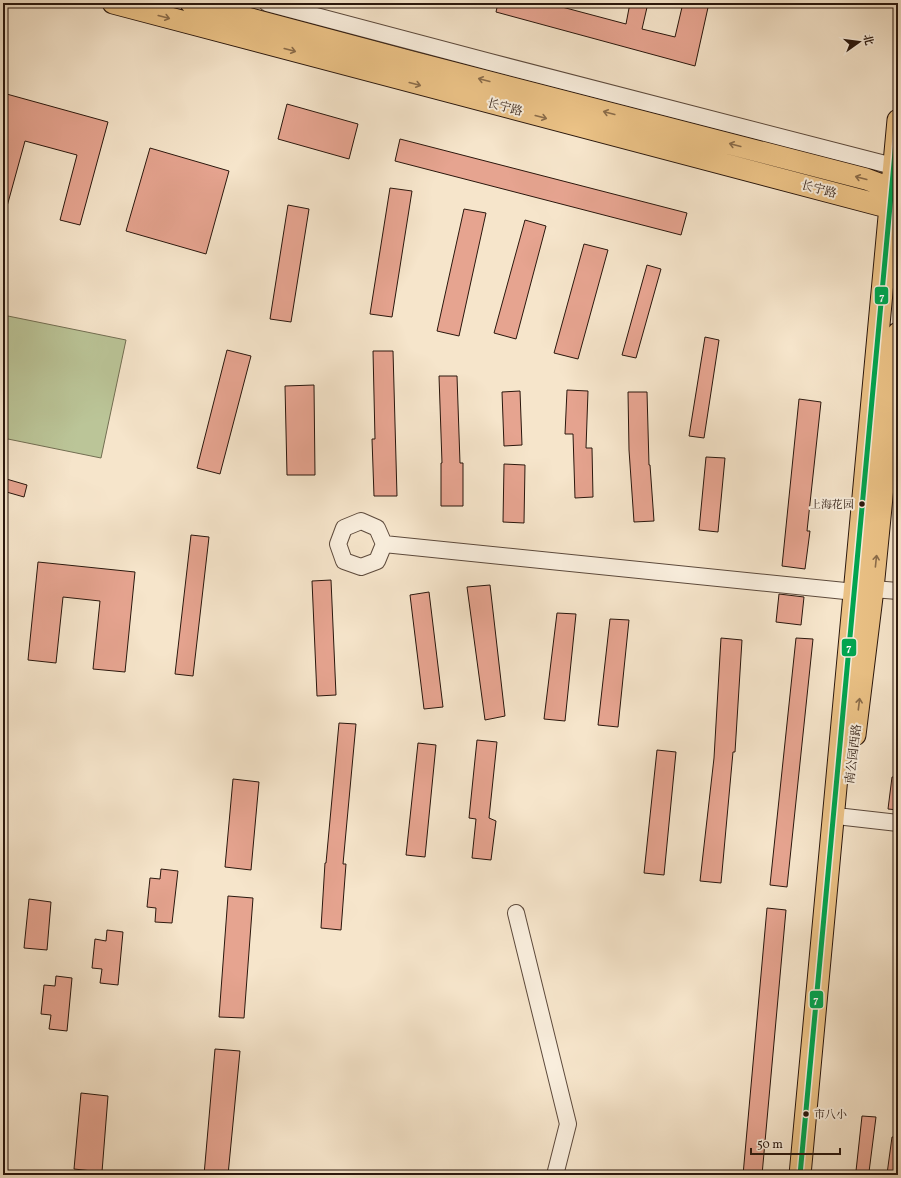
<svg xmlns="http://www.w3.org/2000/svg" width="901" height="1178" viewBox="0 0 901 1178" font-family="Vollkorn,'Noto Serif SC',serif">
  <rect width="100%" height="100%" fill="#f6e5cb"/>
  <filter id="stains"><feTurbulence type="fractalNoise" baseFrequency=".005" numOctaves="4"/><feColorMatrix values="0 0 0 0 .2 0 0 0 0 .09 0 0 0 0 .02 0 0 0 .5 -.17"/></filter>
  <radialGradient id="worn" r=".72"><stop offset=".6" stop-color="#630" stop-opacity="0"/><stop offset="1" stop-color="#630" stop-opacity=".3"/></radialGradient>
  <!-- green -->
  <path fill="#bbc598" stroke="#726e52" d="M3,315L126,340L101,458L3,438Z"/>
  <!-- building -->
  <path fill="#e6a490" stroke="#2a170d" d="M498,3H547L626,24L630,3H648L642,29L675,37L683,3H709L695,66L496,12Z
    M3,93L108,122L80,225L60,220L77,155L25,141L6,210L3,209Z
    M287,104L358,124L349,159L278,139Z
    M400,139L687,213L681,235L395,161Z
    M150,148L229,171L206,254L126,231Z
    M390,188L412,191L392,317L370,314Z
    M288,205L309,209L291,322L270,319Z
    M464,209L486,213L459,336L437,331Z
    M525,220L546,226L516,339L494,333Z
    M584,244L608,250L578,359L554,353Z
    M647,265L661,269L636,358L622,355Z
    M705,337L719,340L704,438L689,436Z
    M227,350L251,356L220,474L197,468Z
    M373,351H393L397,496H374L372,439H375Z
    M439,376H457L460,463H463V506H441V463H442Z
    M314,385L315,475H287L285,386Z
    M567,390L588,391L586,448H592L593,497L575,498L573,434H565Z
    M520,391L522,445L504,446L502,392Z
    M628,392H647L649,465H650L654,521L634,522L629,450Z
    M799,399L821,402L807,531H810L805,569L782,566Z
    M706,457L725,458L718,532L699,530Z
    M504,464L525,465L524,523L503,522Z
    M3,478L27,485L24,497L3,491Z
    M191,535L209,537L193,676L175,674Z
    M38,562L135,572L125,672L93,669L100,601L63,597L56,663L28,660Z
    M331,580L336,695L317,696L312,581Z
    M490,585L505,716L485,720L467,587Z
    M429,592L443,707L424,709L410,595Z
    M779,594L804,597L801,625L776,622Z
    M557,613L576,614L565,721L544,719Z
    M610,619L629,620L618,727L598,725Z
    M721,638L742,640L735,752H733L721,883L700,881L714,758Z
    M796,638L813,639L787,887L770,885Z
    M339,723L356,724L343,864H346L341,930L321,928L325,863H326Z
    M477,740L497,742L489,818L496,821L491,860L472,858L476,819L469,818Z
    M418,743L436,745L425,857L406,855Z
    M657,750L676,752L664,875L644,873Z
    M892,777H898V810L888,809Z
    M233,779L259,782L251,870L225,867Z
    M161,869L178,871L172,923L155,922L156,908L147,907L150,878L160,879Z
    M228,896L253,898L244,1018L219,1017Z
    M29,899L51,902L47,950L24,948Z
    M767,908L786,910L762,1175H743Z
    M107,930L123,932L118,985L100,983L102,969L92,968L95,939L106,941Z
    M56,976L72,978L67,1031L49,1029L51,1015L41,1014L44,985L55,986Z
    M215,1049L240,1051L228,1175H204Z
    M81,1093L108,1096L102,1172L74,1169Z
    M862,1116L876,1117L869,1172L856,1171Z
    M892,1137H898V1175L887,1174Z"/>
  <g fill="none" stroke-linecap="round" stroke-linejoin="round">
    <defs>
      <path id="minor" d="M267,3L490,62L893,166
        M361,521L377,528L384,544L377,561L361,567L344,561L338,544L344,528Z
        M384,544L855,592
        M873,589L898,591
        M845,817L898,823
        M516,913L568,1124L555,1175"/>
      <path id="major" d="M113,3L898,210
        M191,3L408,61L866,179L898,191
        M855,735L873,589L898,333
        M800,1175L898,120"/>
    </defs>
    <!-- minor casing -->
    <use href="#minor" stroke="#5d4a3c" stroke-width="18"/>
    <!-- major casing -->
    <use href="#major" stroke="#2a170d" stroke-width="23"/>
    <!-- minor -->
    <use href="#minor" stroke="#f9eedd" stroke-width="16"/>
    <!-- major -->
    <use href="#major" stroke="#ebc286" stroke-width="21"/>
    <defs>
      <path id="bus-1" d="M800,1175L898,120"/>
    </defs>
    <!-- bus-1 casing -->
    <use href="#bus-1" stroke="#f9eedd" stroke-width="8"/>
    <!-- bus-1 -->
    <use href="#bus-1" stroke="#00a651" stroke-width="5"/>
  </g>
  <!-- one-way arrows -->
  <defs><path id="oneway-shaft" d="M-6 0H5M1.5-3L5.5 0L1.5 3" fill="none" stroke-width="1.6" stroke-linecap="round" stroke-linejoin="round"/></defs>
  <g stroke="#8a6c4a">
    <use href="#oneway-shaft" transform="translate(164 17) rotate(15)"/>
    <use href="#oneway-shaft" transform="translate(290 50) rotate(15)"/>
    <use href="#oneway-shaft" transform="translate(484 80) rotate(-165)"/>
    <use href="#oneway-shaft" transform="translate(415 84) rotate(15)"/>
    <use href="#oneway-shaft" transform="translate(609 113) rotate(-165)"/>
    <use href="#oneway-shaft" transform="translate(541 117) rotate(15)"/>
    <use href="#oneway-shaft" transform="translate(735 145) rotate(-165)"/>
    <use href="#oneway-shaft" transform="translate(861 178) rotate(-165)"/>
    <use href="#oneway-shaft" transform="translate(876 561) rotate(-84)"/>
    <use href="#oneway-shaft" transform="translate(859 704) rotate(-83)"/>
  </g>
  <!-- markers -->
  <g fill="#2a170d" stroke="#f9eedd" stroke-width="1.5">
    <circle cx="862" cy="504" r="3.5"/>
    <circle cx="806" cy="1114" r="3.5"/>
  </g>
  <g text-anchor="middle" stroke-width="4" stroke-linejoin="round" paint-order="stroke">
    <!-- bus labels -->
    <g font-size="11" fill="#2a170d" stroke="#f9eedd" text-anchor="end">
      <text x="854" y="508">上海花园</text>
      <text x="814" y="1118" text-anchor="start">市八小</text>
    </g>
    <!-- street labels -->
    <g font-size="12" fill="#2a170d" stroke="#f9eedd">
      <text transform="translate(505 107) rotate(15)" y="4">长宁路</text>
      <text transform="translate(819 189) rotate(15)" y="4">长宁路</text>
      <text transform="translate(853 754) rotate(-83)" y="4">南公园西路</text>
    </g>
  </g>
  <g stroke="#f9eedd" stroke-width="1.5">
    <rect x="874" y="286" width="15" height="19" rx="4" fill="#00a651"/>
    <rect x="841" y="638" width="16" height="19" rx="4" fill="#00a651"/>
    <rect x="809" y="990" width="15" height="19" rx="4" fill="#00a651"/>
  </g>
  <g font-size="11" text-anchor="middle" font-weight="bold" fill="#fff">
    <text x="882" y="300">7</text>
    <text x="849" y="651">7</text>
    <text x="816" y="1003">7</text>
  </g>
  <!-- margin -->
  <rect width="901" height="1178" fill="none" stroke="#f6e5cb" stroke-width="16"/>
  <rect x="4" y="4" width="893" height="1170" fill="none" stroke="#2a170d" stroke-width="2"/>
  <rect x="8" y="8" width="885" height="1162" fill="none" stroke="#2a170d"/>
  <!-- north arrow -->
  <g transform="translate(859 42) rotate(76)" stroke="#f9eedd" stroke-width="3" paint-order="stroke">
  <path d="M0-3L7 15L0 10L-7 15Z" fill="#2a170d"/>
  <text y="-6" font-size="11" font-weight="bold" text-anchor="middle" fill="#2a170d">北</text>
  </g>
  <!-- scale -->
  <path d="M751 1148v6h89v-6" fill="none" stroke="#2a170d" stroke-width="2"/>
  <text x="757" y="1148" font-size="12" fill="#2a170d" stroke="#f9eedd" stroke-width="3" paint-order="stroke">50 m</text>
  <rect width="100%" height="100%" filter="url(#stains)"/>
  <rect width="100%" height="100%" fill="url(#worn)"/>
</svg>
